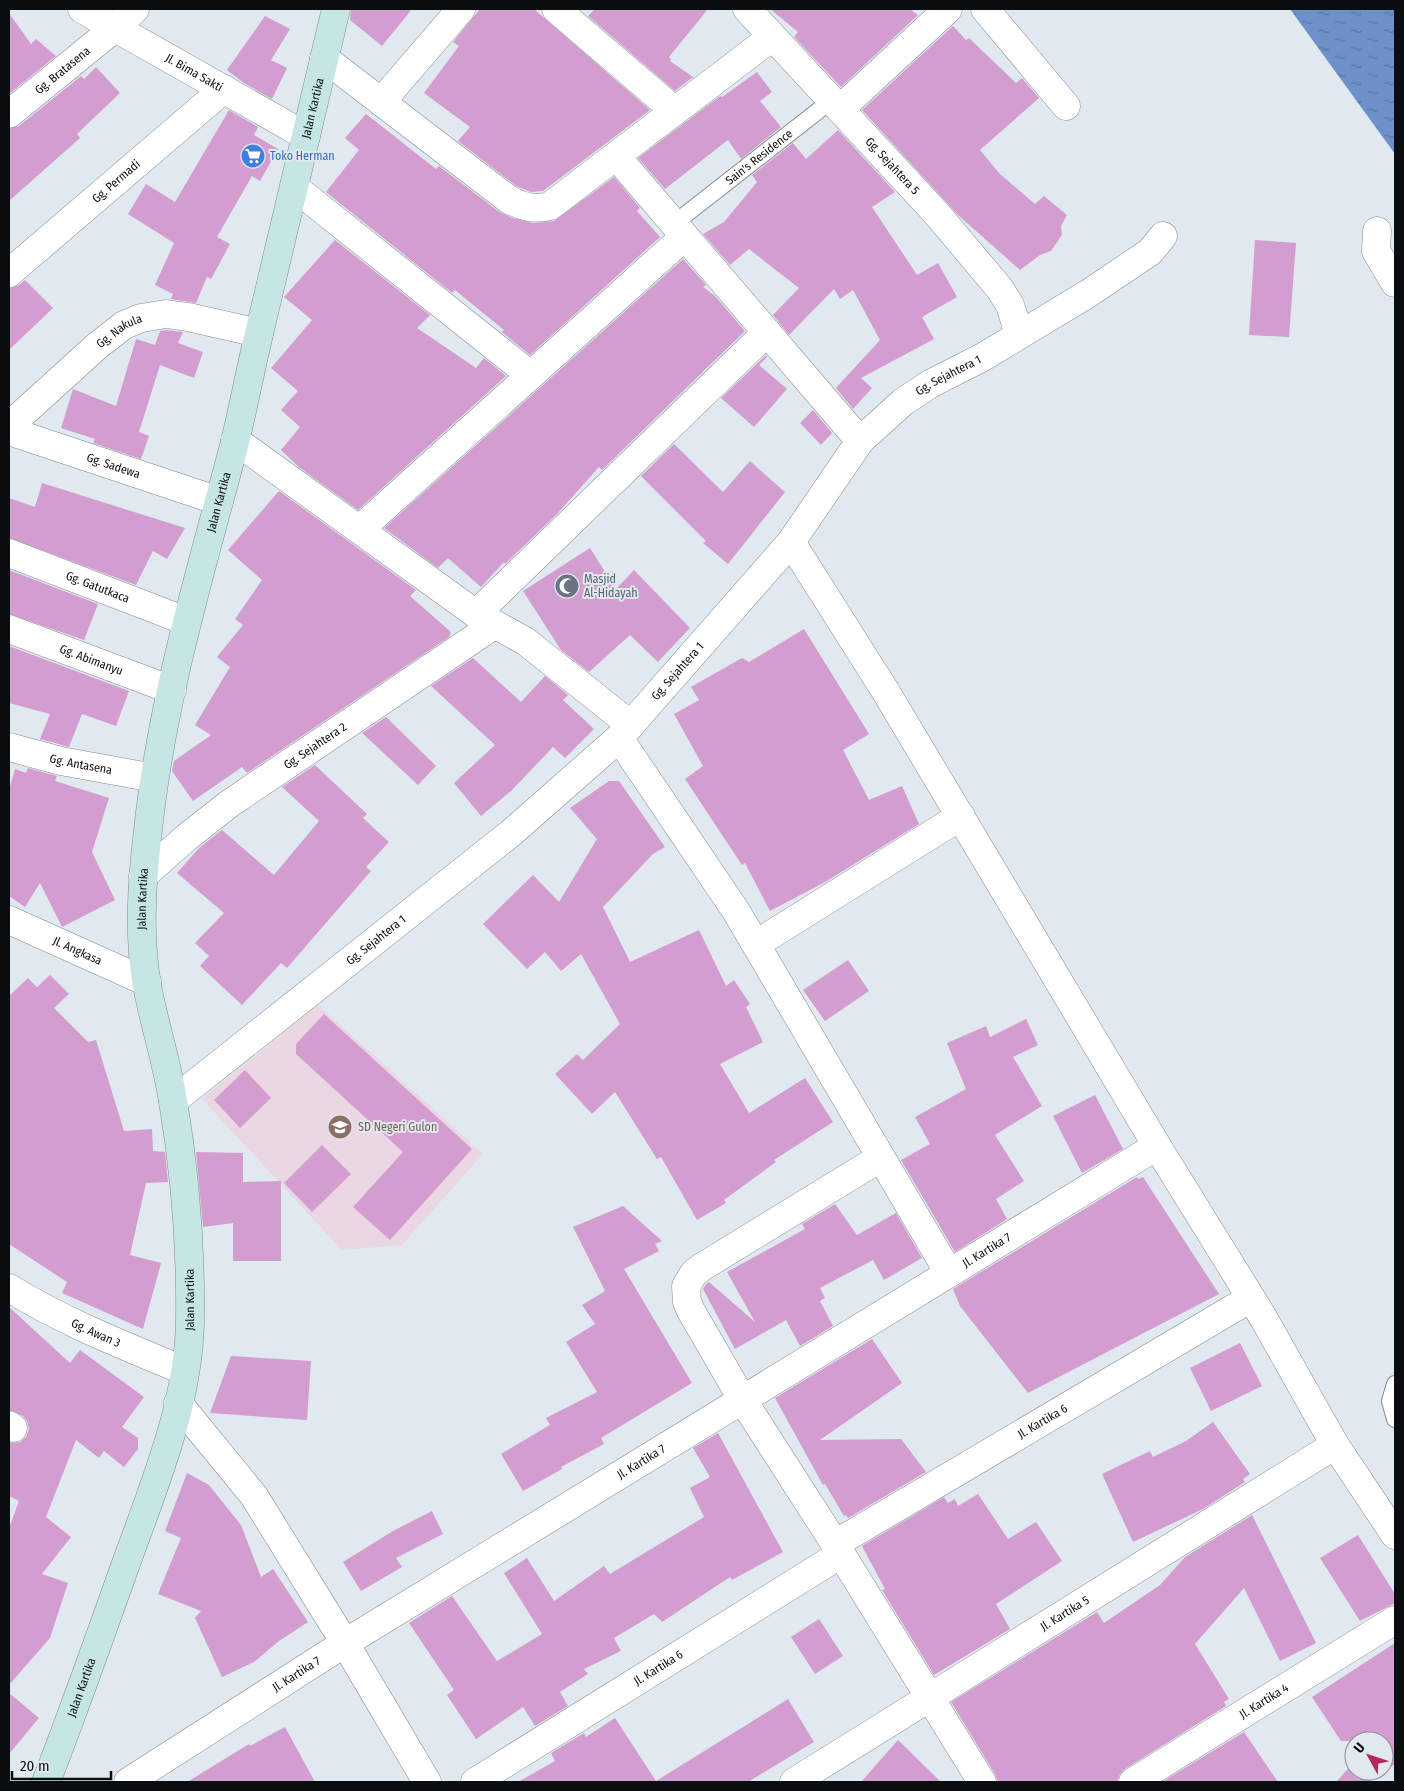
<svg xmlns="http://www.w3.org/2000/svg" width="1404" height="1791" viewBox="0 0 1404 1791" font-family="'Fira Sans Condensed',sans-serif">
  <defs>
    <pattern id="water-ripples" width="26" height="14" patternUnits="userSpaceOnUse" patternTransform="scale(1.25)"><rect width="26" height="14" fill="#6d91c9"/><path d="M2 4q2-2 4 0t4 0M15 11q2-2 4 0t4 0" fill="none" stroke="#5875a2"/></pattern>
  </defs>
  <rect width="100%" height="100%" fill="#e0e8f0"/>
  <!-- education -->
  <path fill="#ebd6e4" d="M318,1005L483,1154L402,1245L342,1250L202,1099Z"/>
  <!-- water -->
  <path fill="url(#water-ripples)" d="M1290,9H1395V154Z"/>
  <!-- building -->
  <path fill="#d49dd0" d="M351,9H412L382,46L350,20Z
    M480,9H534L650,110L543,191L531,192L516,186L458,141L470,127L424,93L459,46L453,42Z
    M595,9H708L669,57L671,59L670,61L693,77L675,91L588,16Z
    M770,9H910L918,15L841,87L794,37L798,32Z
    M9,13L31,44L36,39L56,56L9,94Z
    M265,16L290,29L271,60L287,68L272,99L244,83L227,70Z
    M953,26L966,40L969,38L1016,83L1022,78L1039,98L980,150L1000,174L1035,204L1044,196L1067,215L1061,226L1062,235L1051,251L1040,255L1020,270L958,215L862,110Z
    M96,67L120,93L77,134L80,138L9,201V129L19,126L81,76L84,79Z
    M757,72L772,92L760,101L781,127L741,159L728,140L665,189L638,158L720,96L722,97Z
    M229,110L258,127L254,135L278,149L260,181L252,176L217,237L230,244L211,279L207,277L196,303L171,299L173,294L155,285L174,243L128,214L146,184L175,202Z
    M366,114L436,169L439,166L498,211L512,218L533,223L554,221L614,177L640,208L637,211L660,237L530,355L502,332L504,330L455,290L452,293L326,192L359,150L345,138Z
    M838,130L895,192L872,207L917,275L938,263L957,297L922,317L934,339L861,378L872,388L853,409L836,388L880,340L853,290L840,299L834,289L789,335L773,315L799,288L749,249L730,265L703,234L724,222L757,182L752,175L793,143L806,159Z
    M335,240L430,315L417,328L476,368L484,358L506,376L358,510L300,468L281,450L300,427L281,410L298,391L271,368L312,320L284,297Z
    M1255,240L1296,243L1289,337L1249,335Z
    M683,259L706,285L703,287L715,296L745,331L602,470L599,467L557,514L505,564L504,562L481,587L448,558L438,568L384,528Z
    M25,280L53,308L9,350V288L19,285Z
    M166,330L183,332L178,343L203,352L194,378L160,365L139,432L149,436L141,459L93,443L95,439L61,428L73,389L116,406L136,339L155,345L160,331Z
    M766,355L767,357L759,365L787,389L754,427L721,398Z
    M813,410L832,433L821,445L800,423Z
    M674,444L723,492L750,461L785,492L728,564L703,543L706,541L641,476Z
    M42,483L185,528L167,559L153,551L136,585L9,538V498L35,507Z
    M279,491L416,590L410,596L451,632L449,637L247,773L242,767L193,801L172,771L174,761L211,735L195,725L230,667L217,657L243,625L235,619L262,580L228,550Z
    M590,548L616,589L634,570L690,628L658,662L630,635L589,672L561,650L523,591Z
    M9,570L98,604L84,640L9,614Z
    M804,629L869,734L843,750L869,800L902,786L919,824L825,882L770,911L745,863L742,865L685,779L703,766L674,714L699,700L691,687L742,658L749,662Z
    M9,646L129,691L116,726L82,714L69,747L40,739L50,714L9,703Z
    M473,658L521,702L545,676L568,695L563,700L594,729L565,758L553,747L511,791L481,816L454,783L495,745L431,686Z
    M386,717L436,766L418,785L362,733Z
    M315,765L367,814L363,818L389,842L366,867L371,871L287,968L281,963L242,1005L200,966L209,956L195,943L224,913L177,873L200,847L222,830L274,875L319,821L282,787Z
    M28,768L57,776L55,781L109,798L92,852L115,900L62,927L40,883L25,907L9,896V790L15,769L26,773Z
    M609,781H619L665,847L653,854L603,907L630,962L699,930L726,986L734,980L750,1004L746,1007L763,1042L720,1064L749,1113L805,1078L833,1122L774,1160L776,1162L724,1200L726,1203L697,1220L661,1157L657,1159L615,1092L592,1114L555,1074L577,1054L583,1060L620,1024L581,954L561,971L545,952L527,969L483,924L533,875L559,902L597,839L570,808Z
    M848,960L869,991L825,1021L803,990Z
    M50,975L69,994L54,1008L88,1042L96,1040L124,1131L152,1129L153,1151L165,1152L168,1182L146,1183L130,1255L161,1263L143,1329L62,1293L67,1282L9,1244V996L28,978L37,987Z
    M324,1014L472,1149L390,1240L353,1207L403,1152L296,1054V1044Z
    M1026,1019L1038,1045L1013,1057L1042,1106L995,1135L1024,1181L996,1199L1007,1219L955,1252L901,1160L930,1144L915,1117L966,1089L947,1043L986,1026L990,1037Z
    M245,1070L271,1098L240,1128L214,1100Z
    M1095,1095L1123,1149L1082,1173L1053,1116Z
    M322,1145L351,1174L312,1212L284,1183Z
    M196,1152L243,1153V1182L281,1181V1261H233V1223L203,1227Z
    M1137,1177L1138,1179L1143,1177L1219,1294L1028,1393L960,1306L953,1289Z
    M835,1204L857,1235L896,1213L922,1258L884,1280L873,1260L820,1288L825,1298L820,1301L833,1326L800,1346L786,1320L735,1349L703,1289L706,1284L709,1282L755,1322L727,1272L805,1229L802,1224Z
    M623,1206L662,1241L655,1244L659,1251L624,1269L692,1383L601,1438L604,1444L561,1467L562,1469L523,1491L501,1454L550,1425L546,1418L597,1392L566,1342L595,1324L582,1305L605,1291L573,1227Z
    M9,1307L70,1363L80,1350L144,1397L122,1427L138,1438V1449L124,1467L104,1451L99,1458L76,1440L46,1517L71,1537L42,1574L68,1583L50,1638L9,1685V1528L19,1501L9,1496V1443L20,1442L26,1437L29,1429L27,1421L23,1416L9,1410Z
    M872,1339L902,1383L820,1440L901,1439L926,1472L848,1518L846,1515L844,1516L825,1484L823,1485L775,1398Z
    M1240,1343L1262,1386L1211,1411L1190,1368Z
    M231,1356L311,1361L307,1420L210,1413Z
    M1213,1422L1250,1474L1243,1479L1245,1482L1203,1509L1133,1542L1102,1474L1150,1451L1153,1457L1186,1441Z
    M718,1433L783,1552L732,1580L730,1577L662,1622L654,1614L614,1638L621,1651L584,1669L588,1674L560,1692L568,1706L535,1726L523,1707L476,1739L447,1695L454,1690L409,1623L452,1596L497,1661L542,1634L504,1573L527,1558L554,1601L604,1566L610,1574L704,1517L690,1488L710,1477L693,1448Z
    M187,1473L209,1485L241,1525L261,1577L273,1569L308,1622L279,1641L254,1662L222,1677L195,1618L201,1611L158,1594L181,1538L165,1531Z
    M978,1494L1008,1539L1036,1522L1062,1561L996,1604L1010,1629L934,1675L882,1590L885,1589L862,1546L944,1497L948,1503L955,1499L958,1506Z
    M432,1511L443,1534L396,1558L402,1567L361,1591L343,1562L393,1531Z
    M1252,1515L1316,1643L1280,1661L1244,1588L1195,1644L1229,1699L1224,1702L1226,1706L1125,1769L1120,1774L1117,1782H998L995,1774L951,1702L1097,1612L1104,1623L1160,1585L1185,1557Z
    M1358,1535L1395,1594V1603L1360,1621L1320,1558Z
    M819,1619L843,1656L815,1674L791,1637Z
    M1395,1643V1764L1369,1782H1336L1354,1762V1771H1384V1741H1341L1312,1697Z
    M9,1693L39,1718L9,1754Z
    M788,1699L814,1742L748,1782H518L555,1761L551,1753L584,1733L586,1737L615,1718L656,1781Z
    M285,1727L315,1782H187L249,1744L250,1746Z
    M1244,1732L1278,1782H1162Z
    M898,1740L941,1782H861Z"/>
  <g fill="none" stroke-linecap="round" stroke-linejoin="round">
    <defs>
      <g id="lane">
        <path id="s1" d="M685,215L832,100"/>
        <path d="M1395,1384L1390,1401L1395,1419"/>
      </g>
      <g id="street">
        <path id="s2" d="M82,9L306,136"/>
        <path d="M556,9L675,111"/>
        <path id="s3" d="M747,9L937,214L1000,289L1010,305L1019,334"/>
        <path d="M985,9L1066,106"/>
        <path d="M324,58L508,199C522,207 534,210 550,206L772,37"/>
        <path d="M381,102L461,9"/>
        <path d="M840,109L948,9"/>
        <path id="s4" d="M9,114L116,27L135,9"/>
        <path d="M616,156L860,441"/>
        <path d="M294,187L529,374"/>
        <path d="M1377,231L1376,251L1395,283"/>
        <path id="s5" d="M9,273L224,89"/>
        <path id="s6" d="M9,426L97,346L124,325L141,318L166,314L188,317L259,333"/>
        <path id="s7" d="M9,431L219,501"/>
        <path d="M235,440L476,614L525,641L631,725"/>
        <path d="M360,529C468,432 575,334 684,237"/>
        <path d="M791,542L886,692L1157,1146L1264,1319L1335,1445L1395,1535"/>
        <path id="s8" d="M9,553L186,621"/>
        <path d="M476,614L767,332"/>
        <path id="s9" d="M9,629L172,690"/>
        <path d="M619,738L736,911L949,1273"/>
        <path id="s10" d="M9,747L61,761L154,778"/>
        <path id="s11" d="M143,876L187,837L229,804L494,625"/>
        <path id="s12" d="M9,920L147,982"/>
        <path d="M756,944L961,816"/>
        <path id="s13" d="M173,1101L511,833L619,738L791,542L860,441L903,402L930,384L983,357L1089,293L1150,252L1163,236"/>
        <path d="M880,1158L702,1267L694,1273L686,1286L687,1302L691,1311L742,1399L835,1544L982,1782"/>
        <path id="s14" d="M9,1288C64,1322 125,1346 185,1371"/>
        <path d="M178,1403L254,1496L345,1643L427,1782"/>
        <path d="M9,1425L13,1428"/>
        <path id="s15" d="M835,1544L1251,1298"/>
        <path id="s16" d="M128,1782L345,1643L1157,1146"/>
        <path id="s17" d="M475,1782L841,1554"/>
        <path id="s18" d="M794,1782L1335,1445"/>
        <path id="s19" d="M1133,1782L1395,1620"/>
      </g>
      <g id="secondary">
        <path id="s20" d="M46,1782C75,1708 101,1633 128,1558C155,1483 189,1402 190,1320C191,1247 185,1173 173,1101C167,1062 154,1024 147,985C138,935 142,880 148,830C162,699 200,573 234,446C244,404 252,362 262,321C287,217 312,113 336,9"/>
      </g>
    </defs>
    <!-- lane casing -->
    <use href="#lane" stroke="#838a92" stroke-width="18"/>
    <!-- street casing -->
    <use href="#street" stroke="#838a92" stroke-width="29"/>
    <!-- secondary casing -->
    <use href="#secondary" stroke="#838a92" stroke-width="29"/>
    <!-- lane -->
    <use href="#lane" stroke="#fff" stroke-width="16"/>
    <!-- street -->
    <use href="#street" stroke="#fff" stroke-width="28"/>
    <!-- secondary -->
    <use href="#secondary" stroke="#c6e6e3" stroke-width="28"/>
  </g>
  <!-- icons -->
  <defs>
    <symbol id="supermarket-disc" viewBox="-11 -11 22 22"><circle r="9.5" fill="#3f7fe0" stroke="#e0e8f0"/><path d="M-6-5.5h2.5l.6 2H6L4.5 2H-2.5L-4.4-4H-6ZM-1.5 3.2a1.3 1.3 0 1 0 .1 0ZM3 3.2a1.3 1.3 0 1 0 .1 0Z" fill="#fff"/></symbol>
    <symbol id="mosque-disc" viewBox="-11 -11 22 22"><circle r="9.5" fill="#6b7280" stroke="#e0e8f0"/><path d="M3.5-4.9A6 6 0 1 0 3.5 4.9A5 5 0 1 1 3.5-4.9Z" fill="#fff"/></symbol>
    <symbol id="school-disc" viewBox="-11 -11 22 22"><circle r="9.5" fill="#8d6e63" stroke="#e0e8f0"/><path d="M0-5L7-2L0 1L-7-2ZM-4 1L0 2.5L4 1V4Q0 6-4 4Z" fill="#fff"/></symbol>
  </defs>
  <g fill-rule="evenodd">
    <use href="#supermarket-disc" x="239" y="142" width="28" height="28"/>
    <use href="#mosque-disc" x="553" y="572" width="28" height="28"/>
    <use href="#school-disc" x="326" y="1113" width="28" height="28"/>
  </g>
  <g text-anchor="middle" stroke-width="4" stroke-linejoin="round" paint-order="stroke">
    <!-- street labels -->
    <g font-size="12" fill="#0b0e11" stroke="#e0e8f0">
      <text dy="4" stroke="none"><textPath href="#s4" startOffset="69">Gg. Bratasena</textPath></text>
      <text dy="4" stroke="none"><textPath href="#s2" startOffset="129">Jl. Bima Sakti</textPath></text>
      <text dy="4" stroke="none"><textPath href="#s20" startOffset="1721">Jalan Kartika</textPath></text>
      <text dy="4" stroke="none"><textPath href="#s1" startOffset="94">Sain's Residence</textPath></text>
      <text dy="4" stroke="none"><textPath href="#s3" startOffset="214">Gg. Sejahtera 5</textPath></text>
      <text dy="4" stroke="none"><textPath href="#s5" startOffset="141">Gg. Permadi</textPath></text>
      <text dy="4" stroke="none"><textPath href="#s6" startOffset="146">Gg. Nakula</textPath></text>
      <text dy="4" stroke="none"><textPath href="#s13" startOffset="1069">Gg. Sejahtera 1</textPath></text>
      <text dy="4" stroke="none"><textPath href="#s7" startOffset="110">Gg. Sadewa</textPath></text>
      <text dy="4" stroke="none"><textPath href="#s20" startOffset="1316">Jalan Kartika</textPath></text>
      <text dy="4" stroke="none"><textPath href="#s8" startOffset="95">Gg. Gatutkaca</textPath></text>
      <text dy="4" stroke="none"><textPath href="#s9" startOffset="88">Gg. Abimanyu</textPath></text>
      <text dy="4" stroke="none"><textPath href="#s13" startOffset="664">Gg. Sejahtera 1</textPath></text>
      <text dy="4" stroke="none"><textPath href="#s11" startOffset="216">Gg. Sejahtera 2</textPath></text>
      <text dy="4" stroke="none"><textPath href="#s10" startOffset="74">Gg. Antasena</textPath></text>
      <text dy="4" stroke="none"><textPath href="#s20" startOffset="911">Jalan Kartika</textPath></text>
      <text dy="4" stroke="none"><textPath href="#s13" startOffset="259">Gg. Sejahtera 1</textPath></text>
      <text dy="4" stroke="none"><textPath href="#s12" startOffset="75">Jl. Angkasa</textPath></text>
      <text dy="4" stroke="none"><textPath href="#s16" startOffset="1010">Jl. Kartika 7</textPath></text>
      <text dy="4" stroke="none"><textPath href="#s20" startOffset="506">Jalan Kartika</textPath></text>
      <text dy="4" stroke="none"><textPath href="#s14" startOffset="98">Gg. Awan 3</textPath></text>
      <text dy="4" stroke="none"><textPath href="#s15" startOffset="241">Jl. Kartika 6</textPath></text>
      <text dy="4" stroke="none"><textPath href="#s16" startOffset="605">Jl. Kartika 7</textPath></text>
      <text dy="4" stroke="none"><textPath href="#s18" startOffset="319">Jl. Kartika 5</textPath></text>
      <text dy="4" stroke="none"><textPath href="#s17" startOffset="216">Jl. Kartika 6</textPath></text>
      <text dy="4" stroke="none"><textPath href="#s16" startOffset="200">Jl. Kartika 7</textPath></text>
      <text dy="4" stroke="none"><textPath href="#s20" startOffset="101">Jalan Kartika</textPath></text>
      <text dy="4" stroke="none"><textPath href="#s19" startOffset="154">Jl. Kartika 4</textPath></text>
    </g>
    <!-- shop labels -->
    <g font-size="12" fill="#366cbe" stroke="#e0e8f0" text-anchor="start">
      <text x="270" y="160">Toko Herman</text>
    </g>
    <!-- worship labels -->
    <g font-size="12" fill="#5b616d" stroke="#e0e8f0" text-anchor="start">
      <text x="584" y="583">Masjid<tspan x="584" dy="14">Al-Hidayah</tspan></text>
    </g>
    <!-- education labels -->
    <g font-size="12" fill="#785e54" stroke="#e0e8f0" text-anchor="start">
      <text x="358" y="1131">SD Negeri Gulon</text>
    </g>
  </g>
  <!-- border -->
  <rect width="1404" height="1791" fill="none" stroke="#0b0e11" stroke-width="20"/>
  <!-- north arrow -->
  <g transform="translate(1369 1756) rotate(310)"><circle r="24" fill="#e0e8f0" stroke="#8b9197"/>
  <path d="M0-4L9 19L0 12L-9 19Z" fill="#b5275b"/>
  <text y="-8" font-size="14" font-weight="bold" text-anchor="middle" fill="#0b0e11">U</text>
  </g>
  <!-- scale -->
  <path d="M12 1771v8h99v-8" fill="none" stroke="#0b0e11" stroke-width="2.5"/>
  <text x="20" y="1771" font-size="15" fill="#0b0e11" stroke="#e0e8f0" stroke-width="4" paint-order="stroke">20 m</text>
</svg>
